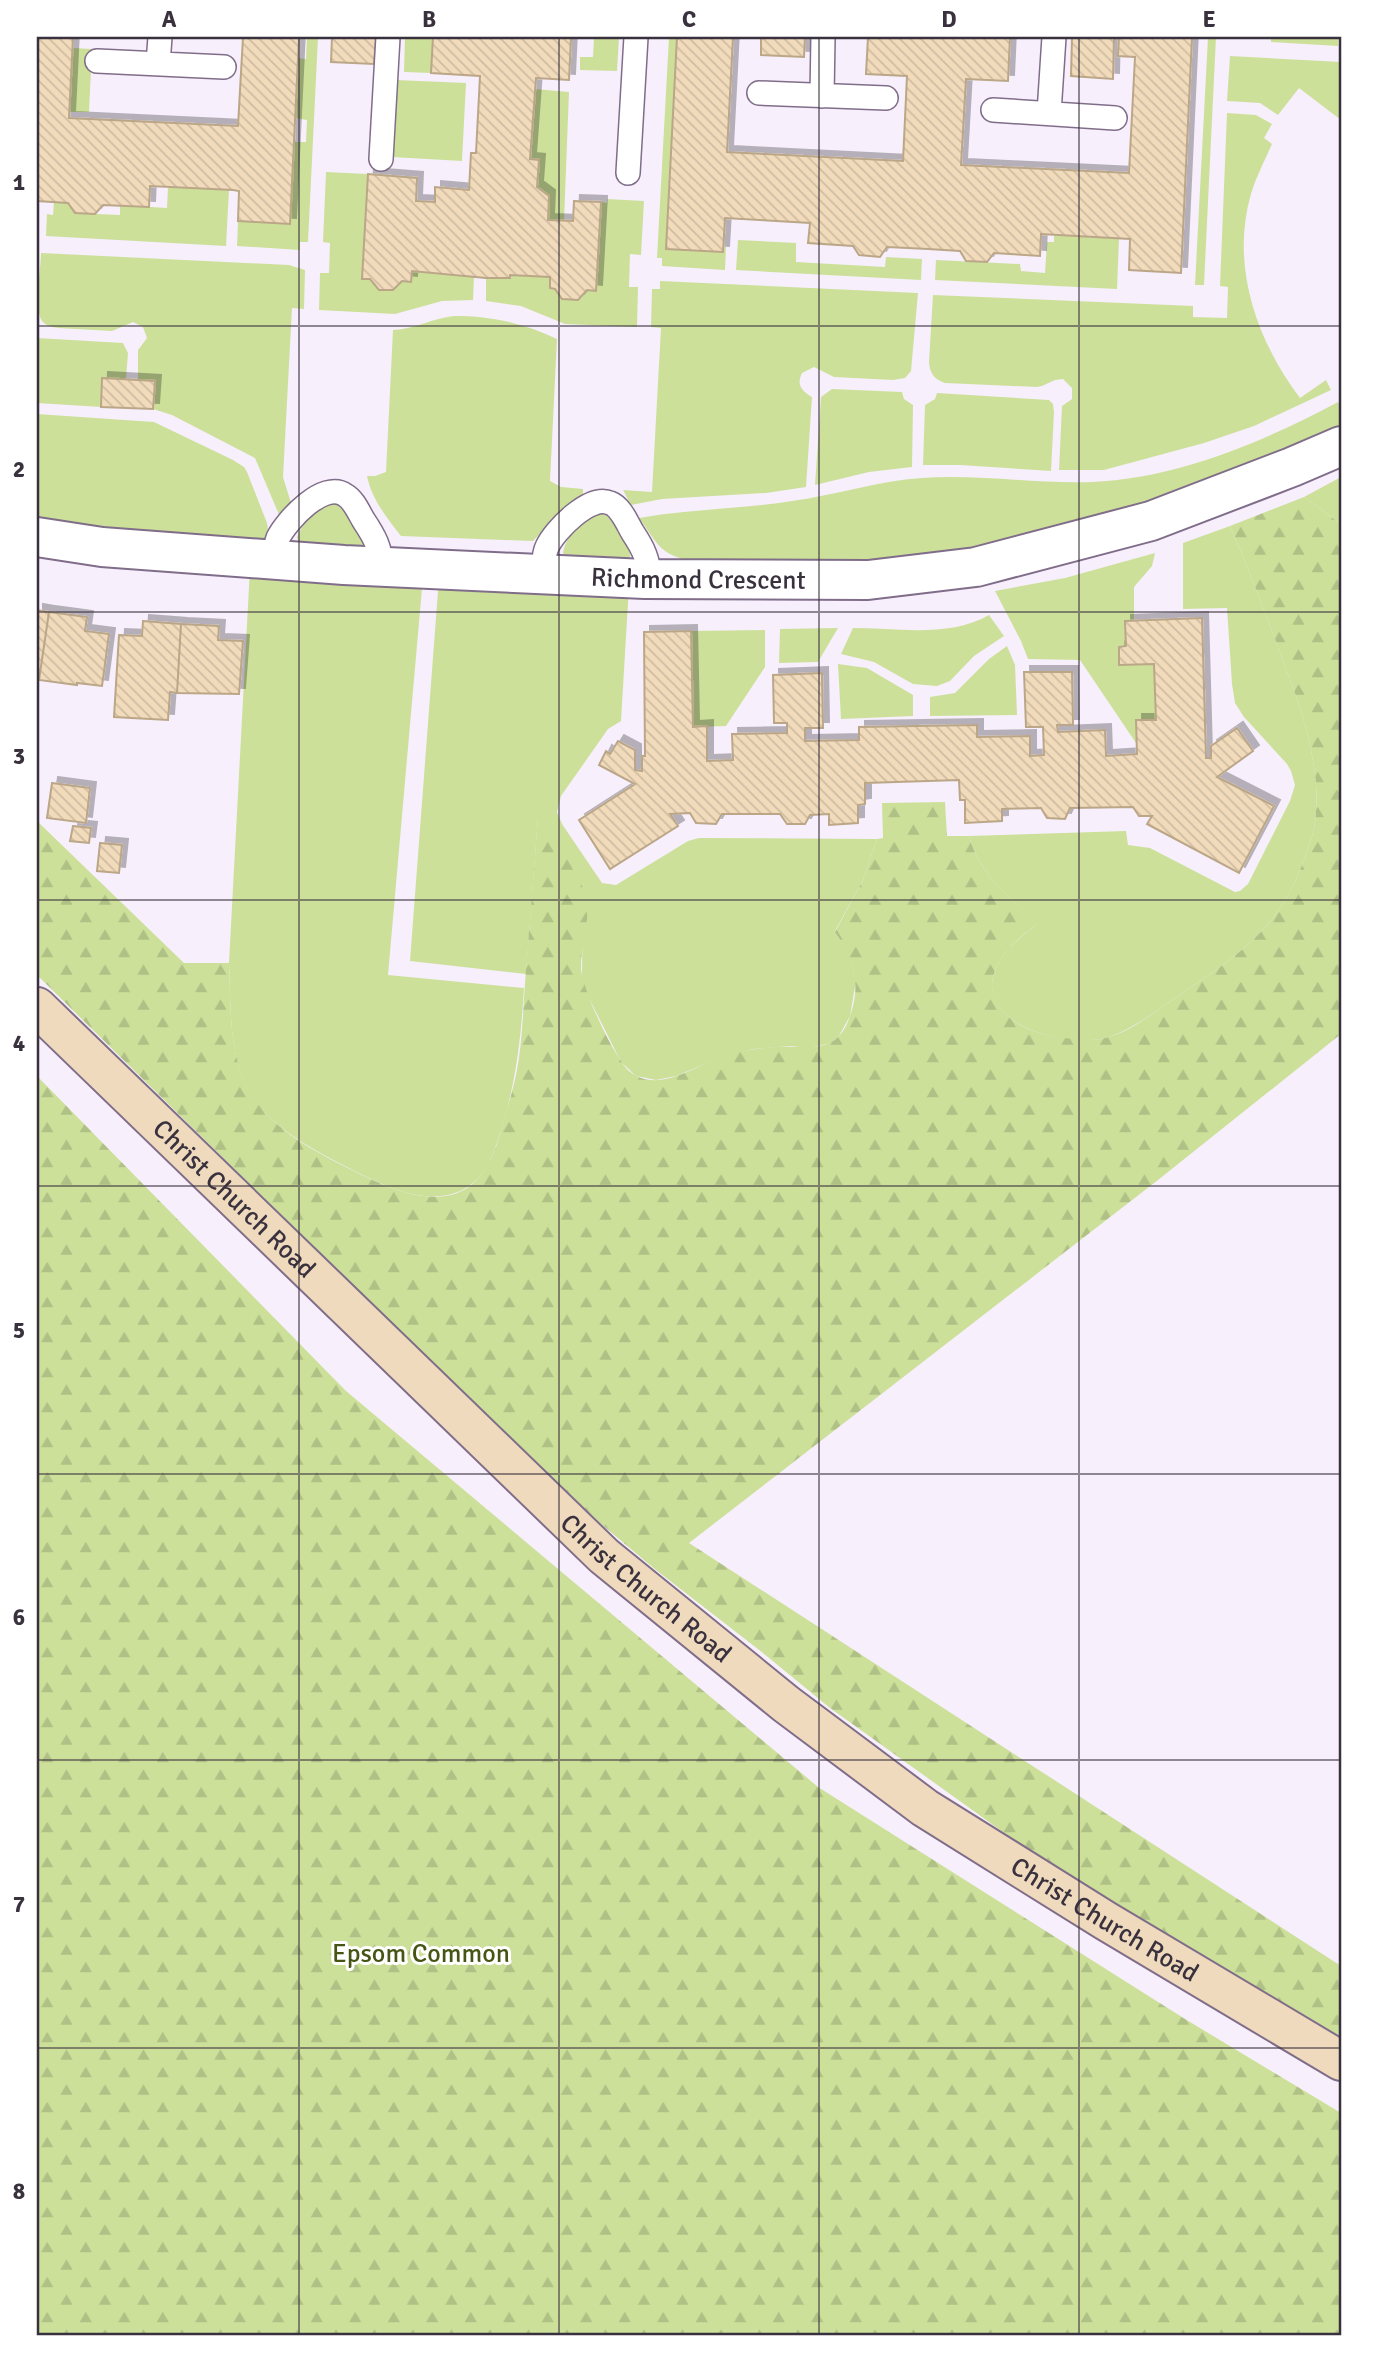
<svg xmlns="http://www.w3.org/2000/svg" width="1378" height="2373" viewBox="0 0 1378 2373" font-family="Signika,sans-serif">
  <defs>
    <pattern id="forest-firs" width="22" height="20" patternUnits="userSpaceOnUse" patternTransform="scale(1.75)"><rect width="22" height="20" fill="#cce09a"/><path d="M5 1l3.5 6h-7zM16 11l3.5 6h-7z" fill="#b0c186"/></pattern>
    <pattern id="building-back-hatch" width="6" height="6" patternUnits="userSpaceOnUse" patternTransform="scale(1.75)"><rect width="6" height="6" fill="#f1dbbb"/><path d="M-1 5l2 2M0 0l6 6M5-1l2 2" fill="none" stroke="#cfbca2"/></pattern>
    <filter id="shadow"><feDropShadow dx="6" dy="-6" stdDeviation="0" flood-color="#0004"/></filter>
  </defs>
  <rect width="100%" height="100%" fill="#f7effc"/>
  <!-- green -->
  <path fill="#cce09a" d="M307,37H318L308,242H300V250L237,246L238,221L290,224L294,142H306L307,120L295,118L298,58L306,59Z
    M405,37H433L431,73L404,72Z
    M594,37H619L617,71L580,70V57H593Z
    M669,37H677L666,248L726,247L725,270L662,266V258H657Z
    M1208,37H1216L1204,285H1195Z
    M1271,37H1338V46L1271,42Z
    M73,48L92,49L89,112H69Z
    M1230,56L1341,62V120L1299,88L1278,115L1260,103L1227,101Z
    M396,80L466,83L462,161L392,157Z
    M535,89L569,92L564,221L548,220L549,196L537,187L531,159Z
    M1227,113L1256,115L1272,124L1264,138L1272,144C1265,160 1256,177 1251,194C1230,266 1257,341 1300,398L1326,380L1331,390L1254,426L1204,443L1104,470H1059L1062,406L1072,399V388L1063,379L1055,380L1042,386L1037,387L945,383C934,379 930,374 929,362L933,295L1193,306V317L1227,318L1228,287L1220,286Z
    M326,172L368,174L362,279H370L380,290H393L402,281H411L412,271L474,277L473,300L442,301L395,314L319,310L320,273H329L330,243L323,242Z
    M168,187L229,190L226,246L46,236L47,214L53,215L54,202L68,203L75,213L120,215V205L167,208Z
    M607,199L644,201L641,255L630,254L629,287H638L637,327L565,324L521,306L486,301V278H509L510,275L550,277V288L578,300L587,290L595,291L601,202L607,203Z
    M1054,235L1119,239L1117,289L935,280L936,260L1020,264L1021,271L1045,273L1047,242H1054Z
    M738,240L796,243V262L885,267L886,257L922,259L921,280L736,270Z
    M41,253L289,265L305,270L304,309L292,308L283,477L291,503L280,517L255,458L172,415L153,409L155,381L138,380V350L147,338L143,327L133,322L112,331L58,328C52,327 46,326 42,321C34,310 41,267 41,253Z
    M660,281L918,293L911,371L905,378L893,380L834,377L814,367L802,373C796,385 802,391 812,397L806,487L766,493L662,499L631,505L623,490L652,492L661,328L651,327L652,289H660Z
    M454,316C492,316 523,323 557,339L550,481L561,487L583,489V495L565,508L533,541L401,536C387,518 372,500 367,476H375L386,472L393,330C415,329 433,318 454,316Z
    M37,338L123,343L128,353L126,379L103,378L101,407L37,403Z
    M832,389L902,392L904,399L913,405L912,467L869,472L815,485L821,397Z
    M937,393L1049,400L1053,404L1054,412L1051,471L960,465H923L925,405L935,399Z
    M1338,402L1341,409V425L1300,449L1078,531L874,565L694,561C660,556 658,544 639,518C689,509 741,509 792,501C836,495 877,481 922,478C979,474 1035,484 1092,482C1178,478 1263,442 1338,402Z
    M37,414L154,422L233,460L244,467L247,472L267,523L269,535L263,542L37,523Z
    M1341,477V524L1304,497Z
    M335,501L345,510L364,541L361,548L299,545L297,537C304,521 317,506 335,501Z
    M601,512C613,518 631,543 630,557L628,559L566,556L563,553C567,532 584,521 601,512Z
    M1230,526C1246,563 1261,601 1275,639C1297,699 1325,763 1314,829C1312,839 1307,849 1304,859C1279,932 1234,957 1174,999C1152,1013 1131,1031 1105,1038C1066,1048 969,1024 997,966C1006,946 1025,935 1040,921C1010,902 978,871 969,836L1126,831L1128,845L1150,848L1235,892L1240,891L1248,884L1290,801L1295,785L1291,771L1287,764L1244,717L1235,703L1232,684L1227,608L1183,609V543Z
    M1155,553L1152,566L1134,587V620L1125,621L1126,646L1120,665L1154,664L1156,720L1136,721V743L1080,660L1028,659L1021,641L995,591L1065,578Z
    M250,568L423,577L388,975L524,988C521,1040 515,1090 498,1140C494,1151 490,1164 483,1173C446,1218 387,1188 347,1167C310,1148 268,1126 248,1089C228,1051 231,1004 229,963Z
    M439,578L629,586L621,721L608,729L561,796L557,812L562,824L602,883L616,885L688,841L699,838L877,839L863,880L835,931L850,955L856,981L850,1016L839,1036L831,1043L809,1048L791,1046L753,1049L719,1058L676,1076L656,1080L636,1076L621,1062L584,988L582,977L583,887L538,818L526,974L410,961Z
    M989,615L1004,636L974,656L950,681L937,686L913,684L874,662L841,654L853,628C898,628 949,638 989,615Z
    M838,628L818,662L779,663L780,629Z
    M765,630V667L726,726L693,727L691,631Z
    M1007,646L1015,665L1017,715L930,716V697L955,693L989,659Z
    M838,664L867,668L913,695V716L841,719Z"/>
  <!-- forest -->
  <path fill="url(#forest-firs)" d="M1304,497L1341,524V1034L1158,1180L689,1543L1341,1966V2040L1197,1955L1031,1852L830,1708L763,1653L656,1570L600,1523L442,1373L37,975V821L184,963H229C231,1004 228,1051 248,1088C268,1127 312,1150 350,1169C389,1189 452,1219 484,1171C495,1155 500,1135 505,1116C509,1103 513,1089 516,1075C523,1041 523,1005 526,970C530,919 534,868 538,817C553,840 581,871 586,898C591,920 581,944 581,967C581,987 614,1057 629,1071C656,1094 692,1068 718,1058C736,1052 756,1048 775,1047C816,1045 840,1057 853,1006C860,977 851,955 835,932L863,880L877,839L883,838L882,803L945,802L947,836H969C978,871 1010,902 1041,921C1024,934 1006,947 997,966C977,1007 1023,1033 1058,1037C1073,1039 1090,1042 1105,1038C1131,1032 1152,1013 1174,999C1234,957 1279,932 1304,859C1307,849 1312,839 1314,829C1325,763 1297,699 1275,639C1261,601 1246,563 1230,526Z
    M37,1076L346,1391L818,1787L1185,2019L1341,2113V2336H37Z"/>
  <!-- building -->
  <path fill="url(#building-back-hatch)" stroke="#bba788" stroke-width="2" filter="url(#shadow)" d="M37,37H73L69,118L238,126L243,37H299L290,224L238,221L239,191L233,190L150,186L149,207L103,205L95,214L75,213L68,203L37,201Z
    M332,37H376L374,64L331,62Z
    M433,37H571L569,80L536,78L530,159L539,160L537,187L549,196L548,220L573,221L574,201L601,202L596,291L587,290L578,300L562,299L555,289L550,288V277L510,275V278H486L412,271L411,282L402,281L393,290H379L370,279H362L368,174L417,178L416,201L435,202V187L469,190L471,153H476L480,76L431,73Z
    M677,37H733L727,152L903,161L907,76L866,74L868,37H1010L1008,81L966,79L961,165L1129,173L1135,57L1118,56L1119,37H1192L1181,273L1129,270L1130,239L1041,234L1040,256L994,253L987,262L966,261L960,251L928,249L887,247L880,257L859,255L853,246L808,243L810,223L725,218L723,252L666,249Z
    M761,37H805L804,57L761,55Z
    M1072,37H1114L1113,79L1071,76Z
    M102,378L155,381L153,409L101,407Z
    M37,610L49,612L39,680H37Z
    M49,612L87,617L85,631L109,634L102,686L77,683V685L39,680Z
    M1202,618L1206,758H1211V746L1237,728L1253,751L1217,777L1274,806L1239,873L1147,824L1152,816H1139L1133,807L1070,808L1065,819L1047,818L1041,808L1002,809V821L965,823V800H960L959,780L865,783V804L858,805V823L829,825V814L810,815L805,824H787L780,814H722L716,824L696,823L690,813L670,814L678,826L610,869L579,820L635,784L599,765L606,751L610,754L618,741L635,750V770L642,771V756H645L644,632L691,631L693,727L707,726V761L733,760L732,734L787,733V723H774L773,675L822,673L823,728H805V741L859,740V727L977,725V737L1030,736V756L1044,755L1043,727H1026L1024,672H1072L1073,725H1057L1058,732L1105,730L1106,756L1137,754L1136,720H1156L1154,664L1119,665V647L1126,646L1125,621Z
    M143,621L181,624L177,693L170,692L168,720L114,717L119,635L142,636Z
    M181,624L219,626L218,640L243,641L239,694L177,693Z
    M52,783L90,788L86,823L47,818Z
    M73,826L91,828L89,843L70,841Z
    M100,843L122,845L119,873L97,871Z"/>
  <g fill="none" stroke-linecap="round" stroke-linejoin="round">
    <defs>
      <path id="lane" d="M97,61L224,67
        M158,64L160,37
        M759,93L886,98
        M822,96L823,37
        M993,110L1115,118
        M1049,113L1054,37
        M381,159L388,37
        M628,173L636,37
        M275,560C276,553 275,545 278,538C287,520 324,480 345,495C354,500 359,513 364,521C374,536 381,548 381,567
        M543,574C544,565 543,555 547,547C555,530 590,494 610,503C621,507 627,523 633,533C643,548 649,560 649,578"/>
      <g id="street">
        <path id="s1" d="M37,537L102,547L344,565L645,579L868,580L976,567L1151,521L1292,467L1341,446"/>
      </g>
      <g id="secondary">
        <path id="s2" d="M37,1007L604,1556L786,1704L925,1808L1106,1921L1341,2061"/>
      </g>
    </defs>
    <!-- lane casing -->
    <use href="#lane" stroke="#806d89" stroke-width="26"/>
    <!-- street casing -->
    <use href="#street" stroke="#806d89" stroke-width="42"/>
    <!-- secondary casing -->
    <use href="#secondary" stroke="#806d89" stroke-width="42"/>
    <!-- lane -->
    <use href="#lane" stroke="#fff" stroke-width="23"/>
    <!-- street -->
    <use href="#street" stroke="#fff" stroke-width="38"/>
    <!-- secondary -->
    <use href="#secondary" stroke="#efdabd" stroke-width="38"/>
  </g>
  <!-- grid -->
  <path fill="none" stroke="#39313d" stroke-width="2" stroke-opacity="0.55" d="M299,37V2336M559,37V2336M819,37V2336M1079,37V2336M37,326H1341M37,612H1341M37,900H1341M37,1186H1341M37,1474H1341M37,1760H1341M37,2048H1341"/>
  <g text-anchor="middle" stroke-width="6" stroke-linejoin="round" paint-order="stroke">
    <!-- street labels -->
    <g font-size="26" fill="#39313d" stroke="#fff">
      <text dy="9" stroke="none"><textPath href="#s1" startOffset="663">Richmond Crescent</textPath></text>
      <text dy="9" stroke="none"><textPath href="#s2" startOffset="275">Christ Church Road</textPath></text>
      <text dy="9" stroke="none"><textPath href="#s2" startOffset="842">Christ Church Road</textPath></text>
      <text dy="9" stroke="none"><textPath href="#s2" startOffset="1409">Christ Church Road</textPath></text>
    </g>
    <!-- park labels -->
    <g font-size="26" fill="#465513" stroke="#fff">
      <text x="421" y="1962">Epsom Common</text>
    </g>
  </g>
  <!-- border -->
  <rect width="1378" height="2373" fill="none" stroke="#ffffff" stroke-width="77"/>
  <rect x="38" y="38" width="1302" height="2296" fill="none" stroke="#39313d" stroke-width="2.5"/>
  <g font-size="23" text-anchor="middle" font-weight="bold" fill="#39313d">
    <text x="169" y="27">A</text>
    <text x="429" y="27">B</text>
    <text x="689" y="27">C</text>
    <text x="949" y="27">D</text>
    <text x="1209" y="27">E</text>
    <text x="19" y="190">1</text>
    <text x="19" y="477">2</text>
    <text x="19" y="764">3</text>
    <text x="19" y="1051">4</text>
    <text x="19" y="1338">5</text>
    <text x="19" y="1625">6</text>
    <text x="19" y="1912">7</text>
    <text x="19" y="2199">8</text>
  </g>
</svg>
